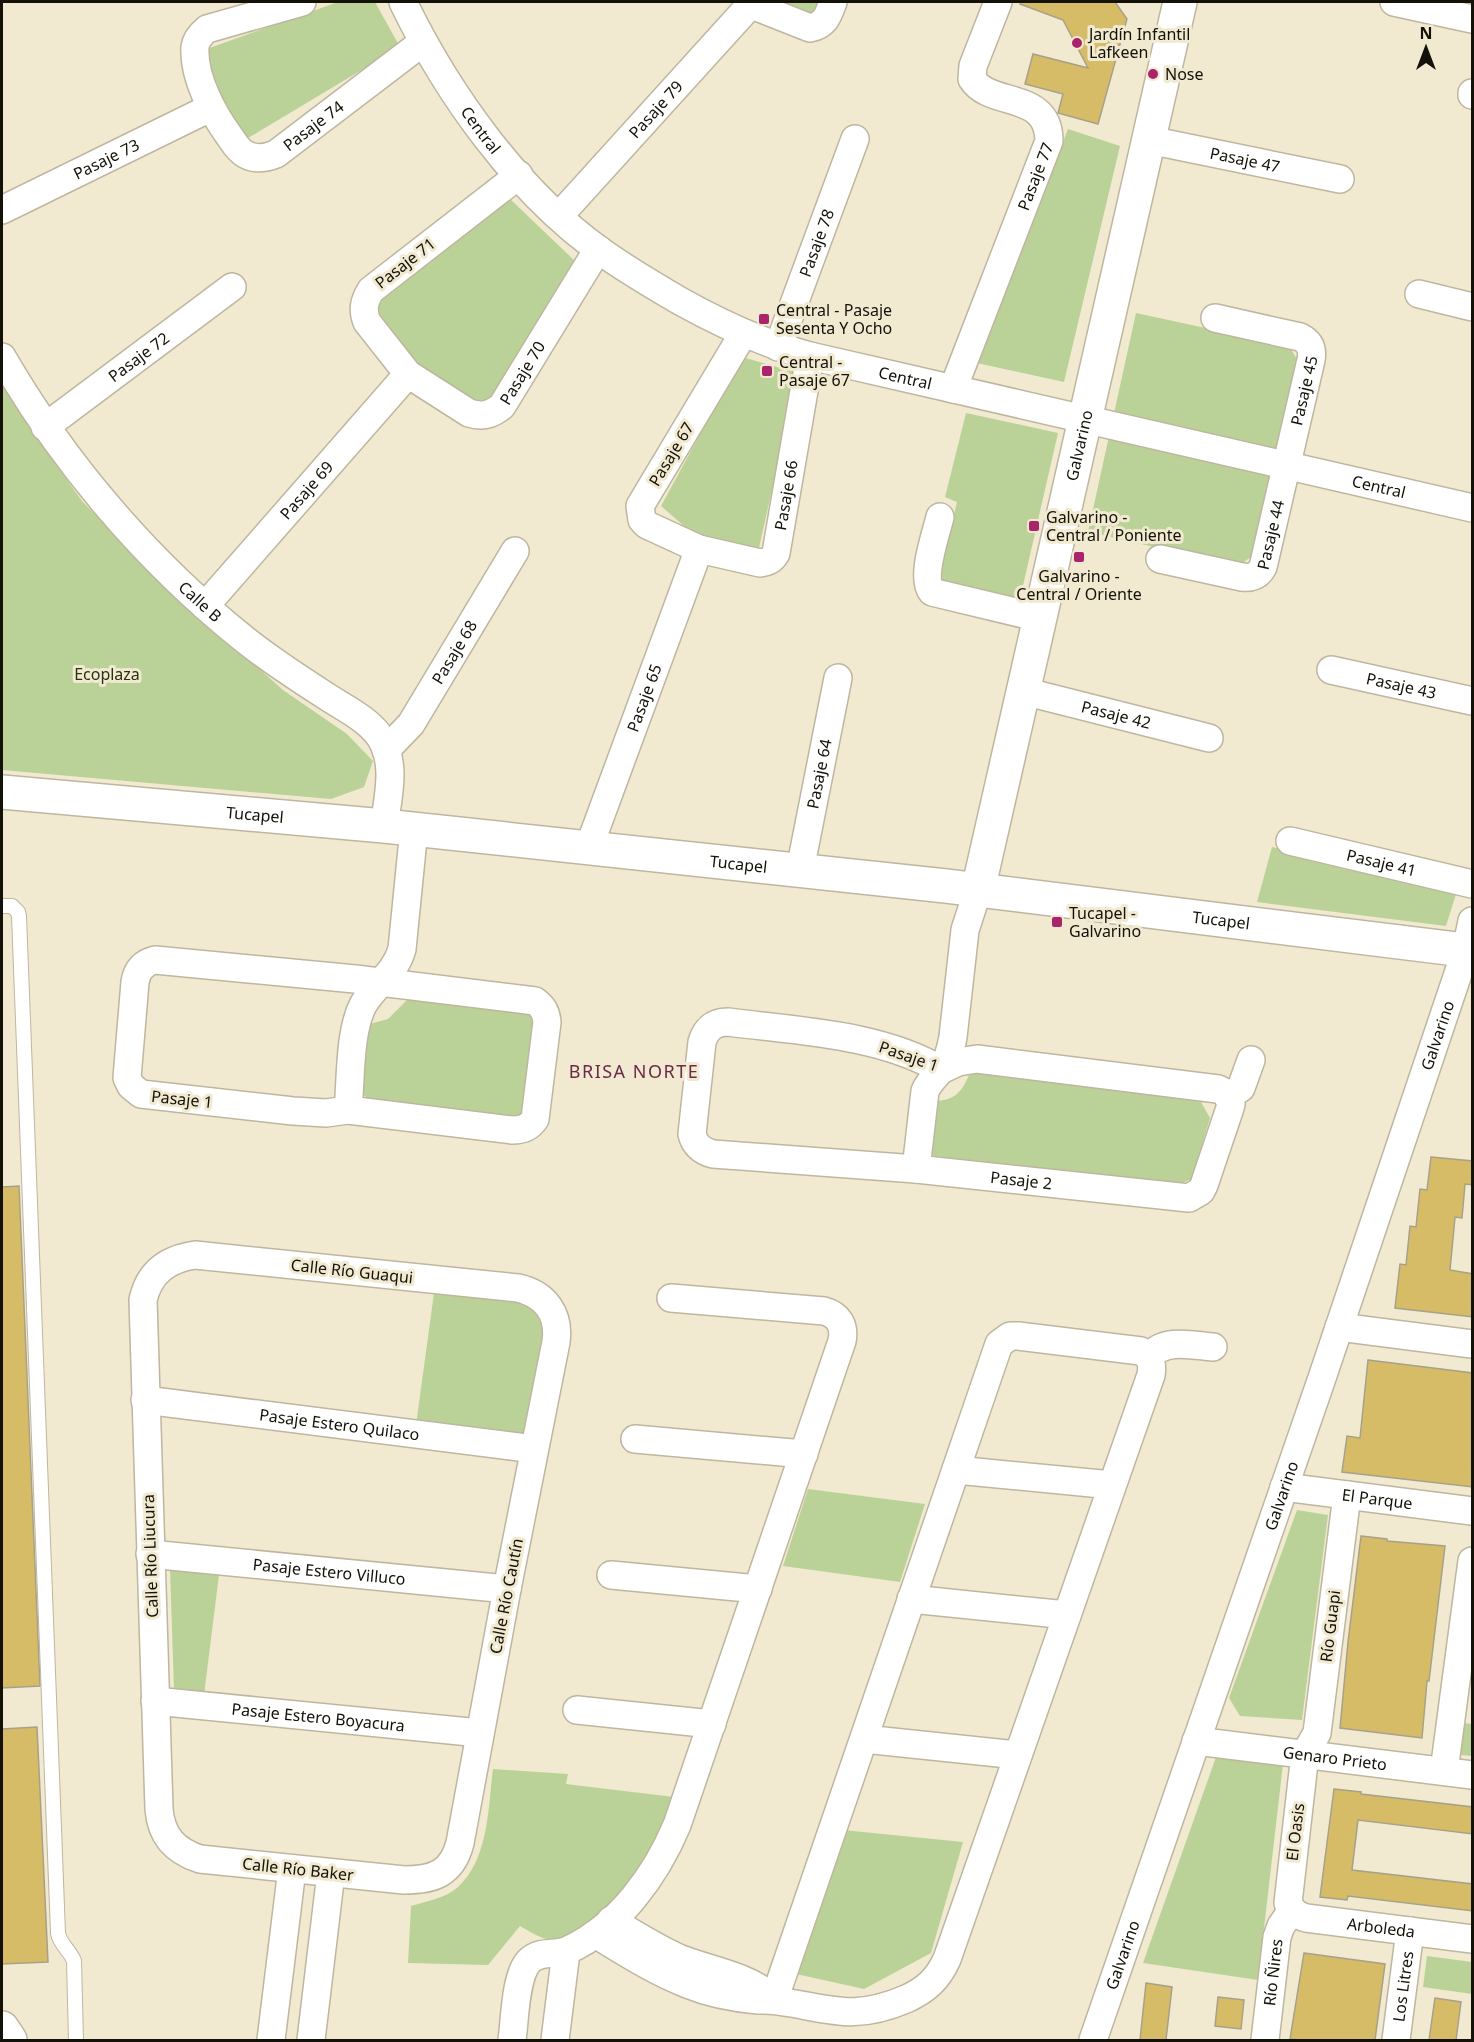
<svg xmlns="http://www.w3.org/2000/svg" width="1474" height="2042" viewBox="0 0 1474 2042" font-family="'Noto Sans',sans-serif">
  <rect width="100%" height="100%" fill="#f1ead1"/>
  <!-- green -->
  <path fill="#bad297" d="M338,2H375L400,47L248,138L226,108L204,50Z
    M763,2H821L811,17Z
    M1068,129L1120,146L1064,382L977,363Z
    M506,195L577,263L490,401L482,407L428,381L373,316V299Z
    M1136,313L1289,346L1300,364L1254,555L1238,566L1088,532Z
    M742,357L798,373L759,548L699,539L661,506Z
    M2,384L29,427L82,501L147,568L283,690L347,734L373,761L364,787L331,799L2,770Z
    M966,413L1058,433L1019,603L938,583L957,502L945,497Z
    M1272,847L1457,891L1446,926L1257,902Z
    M410,997L527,1007L536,1022L525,1111L515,1121L375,1106L362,1093L366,1025L388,1019Z
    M972,1068L1201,1102L1210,1118L1192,1179L1179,1184L934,1156L927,1145L934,1101C959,1100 963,1089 972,1068Z
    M434,1293L523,1303L534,1309L543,1329L542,1357L525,1437L416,1425Z
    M808,1489L925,1504L900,1582L783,1566Z
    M1297,1510L1328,1515L1302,1720L1240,1716L1229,1698Z
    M170,1569L219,1575L204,1695L174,1691Z
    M1464,1723L1472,1724V1756L1461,1755Z
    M1216,1757L1283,1764L1258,1980L1143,1963Z
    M493,1769L568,1774L566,1784L674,1797C666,1816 660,1838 651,1857C641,1875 583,1939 562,1940C545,1942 534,1934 520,1926L488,1965L408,1963L411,1906C427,1901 446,1898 458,1887C489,1858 488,1808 493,1769Z
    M843,1830L963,1842L931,1953L864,1989L796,1974Z
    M1427,1956L1472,1962V1994L1423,1987Z"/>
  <!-- building -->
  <path fill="#d6bc66" stroke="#a8a18a" stroke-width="1.5" d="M1021,2H1115L1127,19L1098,124L1058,113L1063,94L1025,84L1033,54L1088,68L1063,20L1020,4Z
    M1431,1157L1473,1161V1185L1465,1184L1462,1218L1455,1217L1450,1270L1473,1274V1317L1395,1308L1400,1264L1406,1265L1410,1226L1416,1227L1420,1189L1427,1190Z
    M19,1186L40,1686L2,1688V1187Z
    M1368,1360L1473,1373V1487L1342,1472L1347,1436L1360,1438Z
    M1361,1536L1387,1539V1541L1445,1546L1429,1681H1427L1422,1738L1340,1728L1348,1642Z
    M37,1727L48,1962L2,1964V1729Z
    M1334,1789L1361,1792V1794L1473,1807V1834L1358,1820L1352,1870L1473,1884V1911L1348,1896L1347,1900L1320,1897Z
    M1304,1953L1385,1964L1375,2040H1301L1290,2039Z
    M1146,1983L1172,1987L1166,2040H1140Z
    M1218,1997L1244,2000L1241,2029L1215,2026Z
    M1435,1998L1461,2002L1456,2040H1429Z"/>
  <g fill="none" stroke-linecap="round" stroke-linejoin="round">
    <defs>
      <path id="service" d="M2,906H12L18,912L19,916L58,1933C60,1945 70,1950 74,1961L76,2040"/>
      <g id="minor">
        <path id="s1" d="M302,2L207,29C201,34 196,39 195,47C193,77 213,114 230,137C234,143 238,150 245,154C255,160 266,158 276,154L423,42"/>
        <path id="s2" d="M403,2C447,93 516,190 599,250C625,269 653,285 680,301C723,325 764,344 810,356L1472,508"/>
        <path d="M751,2L762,9L810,28C826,25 828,15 833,2"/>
        <path d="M1394,2L1472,19"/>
        <path d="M1472,93V95"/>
        <path id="s3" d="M1149,140L1340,179"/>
        <path id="s4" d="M519,175L371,290C364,301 362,310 367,322L408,374L469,413C482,417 491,415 502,406L598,249"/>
        <path id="s5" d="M2,210L210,108"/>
        <path id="s6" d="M559,216L752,3"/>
        <path d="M1419,294L1472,307"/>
        <path id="s7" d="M743,334L640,506L642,520L647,525L699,549L760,563C768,562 772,560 776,553L810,356"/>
        <path id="s8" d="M778,347L855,139"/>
        <path id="s9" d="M2,357C64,464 147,561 244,639C270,660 298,678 326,696C344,708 368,719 380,737C397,763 388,797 384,826"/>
        <path id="s10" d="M953,389L1049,141C1049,90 990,108 972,79L973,66L998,2"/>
        <path id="s11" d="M45,427L232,287"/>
        <path d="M940,517C936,534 920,578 932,592L1040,618"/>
        <path id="s12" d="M1160,559L1242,577C1252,578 1258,576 1263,567L1311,360C1313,349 1310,342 1300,337L1215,318"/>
        <path id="s13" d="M205,606L408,374"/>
        <path id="s14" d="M1331,670L1472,701"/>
        <path id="s15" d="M1023,691L1209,738"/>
        <path id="s16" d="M386,750L411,724L515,551"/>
        <path id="s17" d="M1290,841L1472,884"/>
        <path id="s18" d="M589,847L699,549"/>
        <path id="s19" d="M800,870L838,678"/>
        <path d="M155,960L355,979L535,1001C543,1007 546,1012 547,1022L535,1119C529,1128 522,1130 512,1130L348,1110L326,1113L293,1111L141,1094L131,1086L127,1078L135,982C137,970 143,963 155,960Z"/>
        <path id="s20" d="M941,1070C881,1034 797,1031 728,1022C714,1022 706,1029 702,1042L692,1134C695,1146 702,1151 713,1154L916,1169L1189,1198L1201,1191L1204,1185L1229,1111L1231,1104L1228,1096"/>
        <path d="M941,1070L958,1062L977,1059L1218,1089L1224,1092L1228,1096"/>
        <path d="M1228,1096L1241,1088L1251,1060"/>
        <path d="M348,1110C351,1080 349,1032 363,1005C375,984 395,974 402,949L414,829"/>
        <path d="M916,1169L925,1091C929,1082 934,1078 940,1071C948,1062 951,1048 953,1037L965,930L978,890"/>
        <path d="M195,1255L518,1288C545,1294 560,1314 556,1342L507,1589L460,1843C452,1874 433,1880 404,1880L200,1859C175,1851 161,1836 159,1809L143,1300C149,1273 167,1259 195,1255Z"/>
        <path d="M1339,1327L1472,1344"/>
        <path d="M1149,1357C1164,1338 1191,1345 1213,1347"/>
        <path id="s21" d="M145,1400L534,1449"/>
        <path d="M635,1439L804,1454"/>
        <path d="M956,1470L1112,1485"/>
        <path id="s22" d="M1284,1487L1472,1511"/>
        <path id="s23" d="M1347,1495L1317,1733L1305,1754L1288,1903C1292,1911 1296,1915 1306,1918L1472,1939"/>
        <path id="s24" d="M150,1554L507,1589"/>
        <path d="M611,1575L758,1589"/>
        <path d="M911,1599L1067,1615"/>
        <path id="s25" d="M155,1701L480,1733"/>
        <path d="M577,1710L712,1724"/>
        <path d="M864,1739L1018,1755"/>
        <path id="s26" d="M1196,1741L1472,1775"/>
        <path d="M1444,1771L1472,1561"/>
        <path d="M611,1920C634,1934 656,1948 681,1959C706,1969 747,1976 767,1994"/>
        <path d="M595,1934C625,1952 654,1971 687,1984C709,1993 734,1998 758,2000C764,2000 770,2000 777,2001C830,2008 852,2022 906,1999C926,1990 938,1979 947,1959L1151,1375C1153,1364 1151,1357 1141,1351L1018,1336H1010L999,1344L774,2000"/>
        <path d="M271,2040L292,1869"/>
        <path d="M311,2040L331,1873"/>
        <path d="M512,2040C515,2020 515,1976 529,1961C540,1950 555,1956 568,1950C619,1927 656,1875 677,1825L842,1341C845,1326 839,1315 824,1311L671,1298"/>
        <path d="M555,2040L566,1952"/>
        <path id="s27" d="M1093,2040L1322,1378L1466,950L1472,921"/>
        <path id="s28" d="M1265,2040L1277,1937L1281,1926L1292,1910"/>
        <path id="s29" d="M1396,2040L1410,1931"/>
      </g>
      <g id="tertiary">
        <path id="s30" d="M978,890L1180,2"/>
      </g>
      <g id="secondary">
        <path id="s31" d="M2,792L384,826L946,886L1472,951"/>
        <path d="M2,2028L10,2040"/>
      </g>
    </defs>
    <!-- service casing -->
    <use href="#service" stroke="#beb69f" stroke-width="16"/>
    <!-- minor casing -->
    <use href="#minor" stroke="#beb69f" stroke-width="30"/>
    <!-- tertiary casing -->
    <use href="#tertiary" stroke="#beb69f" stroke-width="36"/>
    <!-- secondary casing -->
    <use href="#secondary" stroke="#beb69f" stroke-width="36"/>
    <!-- service -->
    <use href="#service" stroke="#fff" stroke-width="14"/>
    <!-- minor -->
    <use href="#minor" stroke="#fff" stroke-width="27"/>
    <!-- tertiary -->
    <use href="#tertiary" stroke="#fff" stroke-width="33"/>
    <!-- secondary -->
    <use href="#secondary" stroke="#fff" stroke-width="33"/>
  </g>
  <!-- markers -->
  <g fill="#aa246c" stroke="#f1ead1" stroke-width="2">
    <circle cx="1077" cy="43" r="6"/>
    <circle cx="1153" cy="74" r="6"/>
    <rect x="758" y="313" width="12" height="12" rx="3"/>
    <rect x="761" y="365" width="12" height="12" rx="3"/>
    <rect x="1028" y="520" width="12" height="12" rx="3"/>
    <rect x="1073" y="551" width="12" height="12" rx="3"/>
    <rect x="1051" y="916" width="12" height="12" rx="3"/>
  </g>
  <g text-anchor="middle" stroke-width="6" stroke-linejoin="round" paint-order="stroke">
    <!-- poi labels -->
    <g font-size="16" fill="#131108" stroke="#f1ead1" text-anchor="start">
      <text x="1089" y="40">Jardín Infantil<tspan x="1089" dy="18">Lafkeen</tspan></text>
      <text x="1165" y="80">Nose</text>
      <text x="776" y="316">Central - Pasaje<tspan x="776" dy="18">Sesenta Y Ocho</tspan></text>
      <text x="779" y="368">Central -<tspan x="779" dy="18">Pasaje 67</tspan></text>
      <text x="1046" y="523">Galvarino -<tspan x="1046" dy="18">Central / Poniente</tspan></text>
      <text x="1079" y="582" text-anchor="middle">Galvarino -<tspan x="1079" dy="18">Central / Oriente</tspan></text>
      <text x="1069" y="919">Tucapel -<tspan x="1069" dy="18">Galvarino</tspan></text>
    </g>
    <!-- street labels -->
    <g font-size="16" fill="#131108" stroke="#f1ead1">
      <text dy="6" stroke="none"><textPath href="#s6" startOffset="144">Pasaje 79</textPath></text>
      <text dy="6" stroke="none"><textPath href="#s1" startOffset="321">Pasaje 74</textPath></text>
      <text dy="6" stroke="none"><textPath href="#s2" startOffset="150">Central</textPath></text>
      <text dy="6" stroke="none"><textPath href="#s5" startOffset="116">Pasaje 73</textPath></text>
      <text dy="6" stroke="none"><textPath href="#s3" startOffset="98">Pasaje 47</textPath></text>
      <text dy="6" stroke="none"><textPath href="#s10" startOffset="228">Pasaje 77</textPath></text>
      <text dy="6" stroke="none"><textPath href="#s8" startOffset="111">Pasaje 78</textPath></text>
      <text transform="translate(405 263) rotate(-38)" y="6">Pasaje 71</text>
      <text dy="6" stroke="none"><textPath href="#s11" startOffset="117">Pasaje 72</textPath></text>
      <text dy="6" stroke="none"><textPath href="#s4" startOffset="434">Pasaje 70</textPath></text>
      <text dy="6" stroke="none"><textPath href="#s2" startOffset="654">Central</textPath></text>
      <text dy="6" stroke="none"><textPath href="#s12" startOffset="290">Pasaje 45</textPath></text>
      <text dy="6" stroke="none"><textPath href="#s30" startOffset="456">Galvarino</textPath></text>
      <text transform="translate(671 454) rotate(-59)" y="6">Pasaje 67</text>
      <text dy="6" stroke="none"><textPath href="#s2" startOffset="1140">Central</textPath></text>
      <text dy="6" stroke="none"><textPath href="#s13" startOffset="154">Pasaje 69</textPath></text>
      <text dy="6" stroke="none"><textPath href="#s7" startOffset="420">Pasaje 66</textPath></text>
      <text dy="6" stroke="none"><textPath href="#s12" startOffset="142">Pasaje 44</textPath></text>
      <text dy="6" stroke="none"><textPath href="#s9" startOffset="316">Calle B</textPath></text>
      <text dy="6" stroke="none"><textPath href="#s16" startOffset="120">Pasaje 68</textPath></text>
      <text dy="6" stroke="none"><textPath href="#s14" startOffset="72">Pasaje 43</textPath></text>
      <text dy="6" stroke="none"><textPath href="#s18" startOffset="159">Pasaje 65</textPath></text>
      <text dy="6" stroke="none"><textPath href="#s15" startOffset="96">Pasaje 42</textPath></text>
      <text dy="6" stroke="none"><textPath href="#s19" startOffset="98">Pasaje 64</textPath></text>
      <text dy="6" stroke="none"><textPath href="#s31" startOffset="254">Tucapel</textPath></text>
      <text dy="6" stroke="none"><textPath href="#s17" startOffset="94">Pasaje 41</textPath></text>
      <text dy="6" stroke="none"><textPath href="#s31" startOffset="740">Tucapel</textPath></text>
      <text dy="6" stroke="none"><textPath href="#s31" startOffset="1226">Tucapel</textPath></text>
      <text dy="6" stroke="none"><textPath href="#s27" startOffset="1062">Galvarino</textPath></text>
      <text transform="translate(909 1056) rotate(19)" y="6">Pasaje 1</text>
      <text transform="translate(182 1099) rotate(6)" y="6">Pasaje 1</text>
      <text dy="6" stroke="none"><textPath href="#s20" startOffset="688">Pasaje 2</textPath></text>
      <text transform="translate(352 1271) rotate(6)" y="6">Calle Río Guaqui</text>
      <text dy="6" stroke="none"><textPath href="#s21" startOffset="196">Pasaje Estero Quilaco</textPath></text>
      <text dy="6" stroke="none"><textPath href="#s27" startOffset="576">Galvarino</textPath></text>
      <text dy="6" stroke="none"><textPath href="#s22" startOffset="94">El Parque</textPath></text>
      <text transform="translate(150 1556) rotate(-92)" y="6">Calle Río Liucura</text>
      <text dy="6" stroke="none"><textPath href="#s24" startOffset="180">Pasaje Estero Villuco</textPath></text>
      <text transform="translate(506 1596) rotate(-79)" y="6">Calle Río Cautín</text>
      <text transform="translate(1330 1626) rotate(-83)" y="6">Río Guapi</text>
      <text dy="6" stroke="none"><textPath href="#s25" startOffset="164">Pasaje Estero Boyacura</textPath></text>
      <text dy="6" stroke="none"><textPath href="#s26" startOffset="140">Genaro Prieto</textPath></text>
      <text transform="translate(1295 1832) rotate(-83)" y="6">El Oasis</text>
      <text transform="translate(298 1869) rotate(6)" y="6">Calle Río Baker</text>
      <text dy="6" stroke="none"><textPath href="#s23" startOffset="514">Arboleda</textPath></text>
      <text dy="6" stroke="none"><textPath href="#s27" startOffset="90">Galvarino</textPath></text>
      <text dy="6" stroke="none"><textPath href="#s28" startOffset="68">Río Ñires</textPath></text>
      <text dy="6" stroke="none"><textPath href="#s29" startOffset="54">Los Litres</textPath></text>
    </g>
    <!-- park labels -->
    <g font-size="16" fill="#273211" stroke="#f1ead1">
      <text x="107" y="680">Ecoplaza</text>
    </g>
    <!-- neighbourhood labels -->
    <g font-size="18" letter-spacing="1.5" fill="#6c2a49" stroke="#f1ead1">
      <text x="634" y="1078">BRISA NORTE</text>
    </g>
  </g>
  <!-- border -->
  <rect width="1474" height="2042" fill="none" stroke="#131108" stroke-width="6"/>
  <!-- north arrow -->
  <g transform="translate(1426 48)" stroke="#f1ead1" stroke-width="4.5" paint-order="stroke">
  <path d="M0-4.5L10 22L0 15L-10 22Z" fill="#131108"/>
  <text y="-9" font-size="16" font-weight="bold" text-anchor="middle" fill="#131108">N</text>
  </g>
</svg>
